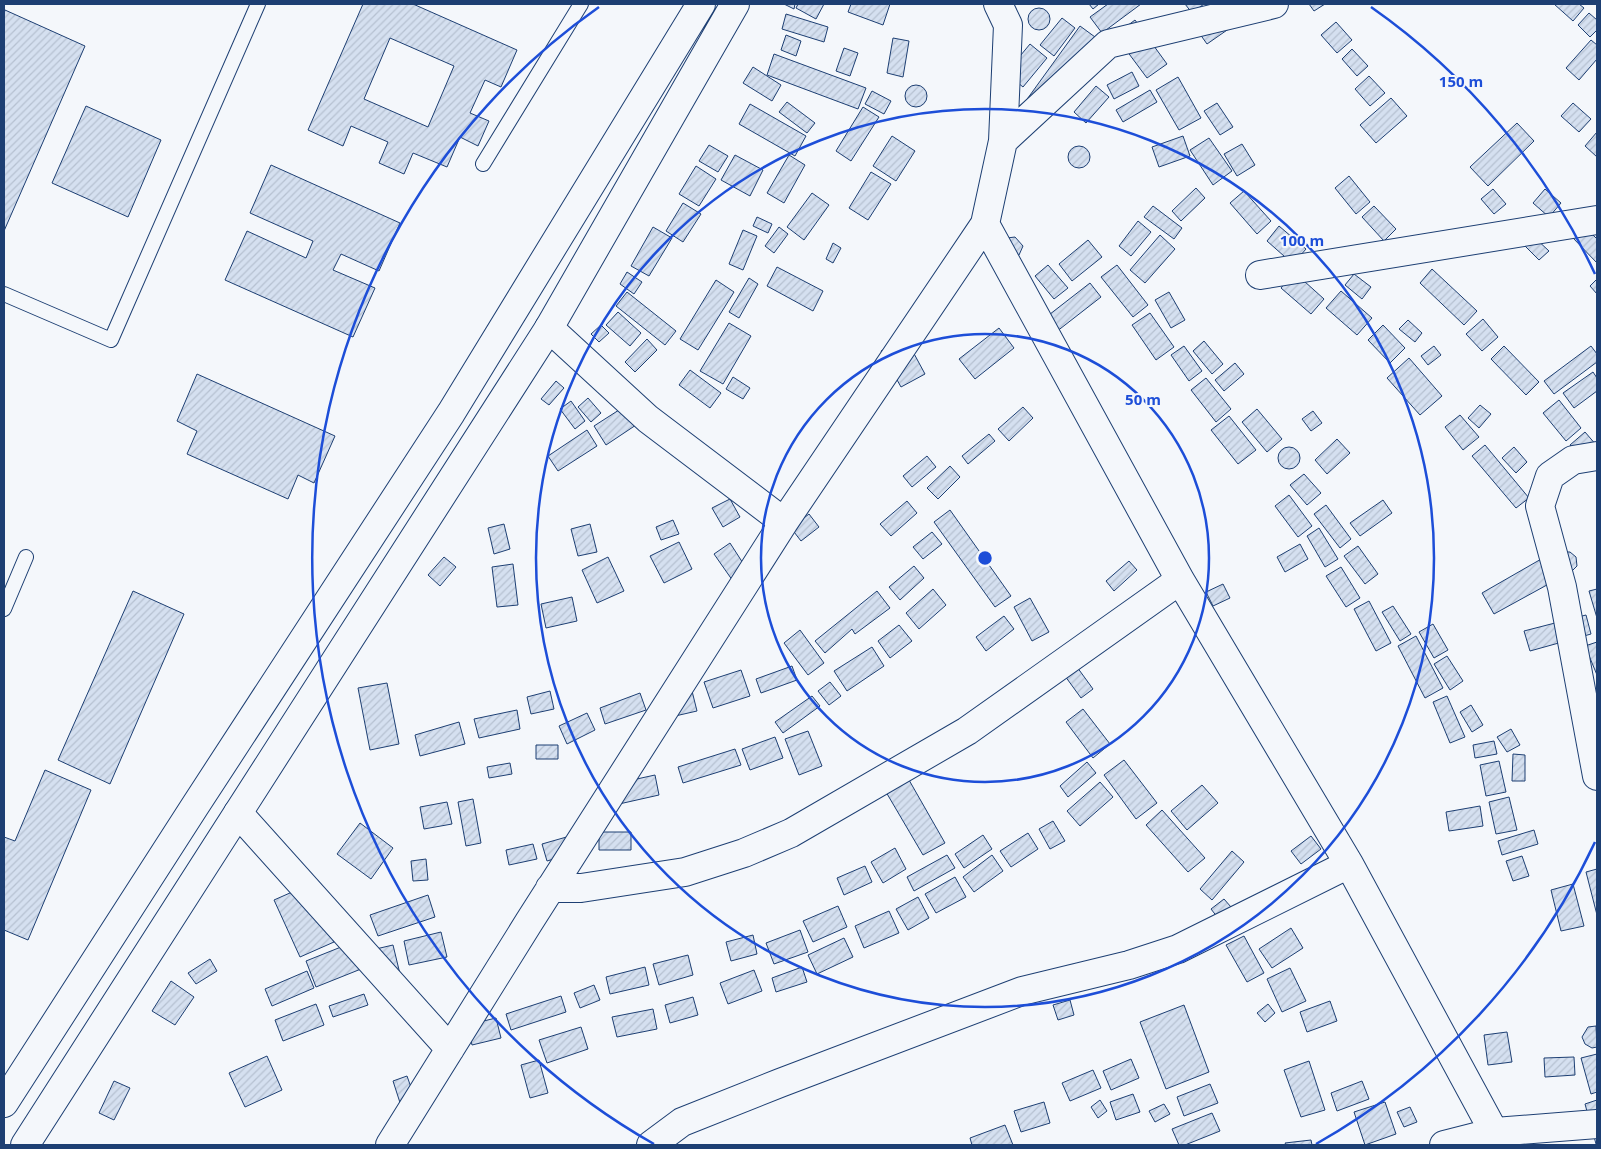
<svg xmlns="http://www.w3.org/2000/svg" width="1601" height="1149" viewBox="0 0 1601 1149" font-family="'Open Sans',sans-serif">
  <defs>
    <pattern id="building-hatch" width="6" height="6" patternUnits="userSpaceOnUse" patternTransform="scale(1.25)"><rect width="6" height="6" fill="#d5e0f0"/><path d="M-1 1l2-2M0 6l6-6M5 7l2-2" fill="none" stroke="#b6c1d1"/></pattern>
  </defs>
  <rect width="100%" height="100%" fill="#f4f7fb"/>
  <!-- building -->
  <path fill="url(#building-hatch)" stroke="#1d3f73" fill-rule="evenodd" d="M363,4H413L517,50L501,87L485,80L470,113L489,121L478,146L460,137L447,167L413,153L404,174L379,163L388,142L351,126L343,146L308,130ZM390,38L454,66L428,127L364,99Z
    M784,4H795L794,9Z
    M798,4H824L816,19L796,8Z
    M851,4H890L883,25L848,12Z
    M1089,4H1099L1093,9Z
    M1108,4H1141L1102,33L1090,17Z
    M1185,4H1204L1192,13Z
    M1213,4L1230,28L1207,44L1190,20Z
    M1309,4H1325L1314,11Z
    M1554,4H1579L1584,8L1573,21Z
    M1028 19a11 11 0 1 1 22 0a11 11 0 1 1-22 0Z
    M5,10L85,46L4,231V14Z
    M1589,13L1597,20V30L1590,37L1578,25Z
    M786,14L828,27L824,42L782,29Z
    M1062,18L1075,28L1054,56L1040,45Z
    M1135,20L1167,64L1147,78L1115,35Z
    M1336,22L1352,40L1337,53L1321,35Z
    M1080,26L1095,37L1041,113L1025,102Z
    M786,35L801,41L796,56L781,50Z
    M893,38L909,41L903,77L887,73Z
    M1591,40L1597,45V59L1579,80L1566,68Z
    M1030,44L1047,58L1023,87L1006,73Z
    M844,48L858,53L850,76L836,71Z
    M1352,49L1368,66L1357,76L1342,59Z
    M774,54L866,88L858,109L767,75Z
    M753,67L781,85L772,101L743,83Z
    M1132,72L1139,86L1114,99L1107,85Z
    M1369,76L1385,93L1370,106L1355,89Z
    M1178,77L1201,118L1179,130L1156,90Z
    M905 96a11 11 0 1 1 22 0a11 11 0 1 1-22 0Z
    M1096,86L1109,97L1086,123L1074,112Z
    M1150,90L1157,102L1123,122L1116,110Z
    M872,91L891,101L884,114L865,104Z
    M1391,98L1407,116L1376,143L1360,125Z
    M787,102L815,123L807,133L779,112Z
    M1217,103L1233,127L1220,135L1204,111Z
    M1573,103L1591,119L1579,132L1561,116Z
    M750,104L806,136L795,156L739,124Z
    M86,106L161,140L128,217L52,183Z
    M863,107L879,117L851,161L836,151Z
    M1517,123L1534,141L1488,186L1470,167Z
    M1597,132V157L1585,146Z
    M892,136L915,151L896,181L873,166Z
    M1183,136L1190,156L1159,167L1152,147Z
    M1209,138L1232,171L1213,185L1190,150Z
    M1242,144L1255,165L1237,176L1224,154Z
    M709,145L728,156L718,172L699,161Z
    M1068 157a11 11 0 1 1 22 0a11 11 0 1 1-22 0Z
    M735,155L763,170L750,196L721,180Z
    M789,155L805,165L784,203L767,193Z
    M271,165L400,223L379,271L341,254L333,270L375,288L353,337L225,280L247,231L306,258L313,241L250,213Z
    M696,166L716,179L699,206L679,194Z
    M871,172L891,184L868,220L849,208Z
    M1349,176L1370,202L1356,214L1335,188Z
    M1196,188L1205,198L1181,221L1172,211Z
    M1493,189L1506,204L1494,214L1481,199Z
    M1545,189L1561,203L1549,217L1533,203Z
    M1244,191L1271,221L1257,234L1230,203Z
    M812,193L829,205L804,240L787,227Z
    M683,203L701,214L683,242L666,231Z
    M1153,206L1182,228L1174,239L1144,217Z
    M1374,206L1396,229L1384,241L1362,217Z
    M757,217L772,224L768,233L753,226Z
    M1138,221L1151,232L1131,256L1119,246Z
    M1279,226L1306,249L1293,264L1267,241Z
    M653,227L672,238L649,276L631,266Z
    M779,227L788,234L774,253L765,246Z
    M1585,227L1597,239V263L1573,238Z
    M743,230L757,236L743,270L729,264Z
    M1160,235L1175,249L1145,283L1130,270Z
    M1015,237L1023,246L1019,255L1016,257L1007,238Z
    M1534,237L1549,251L1539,260L1525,246Z
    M1088,240L1102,257L1072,281L1059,264Z
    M833,243L841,248L833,263L826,259Z
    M1048,265L1068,288L1054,299L1035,276Z
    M1117,265L1148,305L1133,317L1101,277Z
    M777,267L823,291L813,311L767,286Z
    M1432,269L1477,311L1464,325L1420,283Z
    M627,272L642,282L634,294L620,284Z
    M1294,272L1324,299L1311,314L1281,288Z
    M1354,274L1371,287L1362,299L1345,285Z
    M749,278L758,284L739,318L729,312Z
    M1597,279V294L1590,286Z
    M716,280L734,292L698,350L680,339Z
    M1090,283L1101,297L1047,339L1036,325Z
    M1341,291L1372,318L1357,335L1326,308Z
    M627,292L676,331L665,345L616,306Z
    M1169,292L1185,320L1171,328L1155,300Z
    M618,312L641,333L630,346L606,325Z
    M1150,313L1174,347L1156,360L1132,325Z
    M1483,319L1498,337L1482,351L1466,334Z
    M1408,320L1422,333L1415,342L1399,329Z
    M729,323L751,336L723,384L700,371Z
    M601,325L609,333L599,342L591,334Z
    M1383,325L1405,348L1390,363L1368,340Z
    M999,328L1014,348L975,379L959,359Z
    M905,337L925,374L901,387L881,351Z
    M647,339L657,350L635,372L625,362Z
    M1204,341L1223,364L1212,374L1193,351Z
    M1184,346L1202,371L1189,381L1171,355Z
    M1434,346L1441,355L1428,365L1421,356Z
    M1504,346L1539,382L1526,395L1491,359Z
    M1591,346L1597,354V362L1554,394L1544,381Z
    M1409,358L1442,396L1420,415L1387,378Z
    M1235,363L1244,374L1224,391L1215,380Z
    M690,370L721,393L710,408L679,385Z
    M1593,372L1597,378V391L1574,408L1563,393Z
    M197,374L335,436L314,483L298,475L288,499L187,454L197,431L177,421Z
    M733,377L750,388L743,399L726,389Z
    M1206,378L1231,409L1216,422L1191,390Z
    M556,381L564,388L549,405L541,399Z
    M588,398L601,413L591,422L578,407Z
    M1559,400L1581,428L1566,441L1543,413Z
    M571,401L585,421L575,429L560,409Z
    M633,401L645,419L606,445L594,426Z
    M1480,405L1491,414L1479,428L1468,418Z
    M1023,407L1033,418L1009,441L998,429Z
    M1257,409L1282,439L1267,452L1242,422Z
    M1313,411L1322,423L1311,431L1302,419Z
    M1460,415L1479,437L1463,450L1445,427Z
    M1229,416L1256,450L1238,464L1211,430Z
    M587,430L597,446L558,471L548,456Z
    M1585,432L1597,446L1583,460L1570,445Z
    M989,434L995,441L968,464L962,456Z
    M1337,439L1350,453L1327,474L1315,460Z
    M1485,445L1529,498L1516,508L1472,456Z
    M1514,447L1527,462L1516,473L1502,458Z
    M1278 458a11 11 0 1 1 22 0a11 11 0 1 1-22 0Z
    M927,456L936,467L912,487L903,476Z
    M950,466L960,477L938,499L927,488Z
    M1304,474L1321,493L1307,505L1290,485Z
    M1289,495L1312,526L1298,537L1275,506Z
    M730,499L740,517L723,527L712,508Z
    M1383,500L1392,513L1360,536L1350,523Z
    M907,501L917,513L891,536L880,524Z
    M1326,505L1351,539L1340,548L1314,514Z
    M950,510L1011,596L995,607L934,522Z
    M809,514L819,527L801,541L791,528Z
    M673,520L679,534L661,540L656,527Z
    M504,524L510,549L494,554L488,528Z
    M590,524L597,552L578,556L571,529Z
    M1319,528L1338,559L1325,567L1307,536Z
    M932,532L942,544L923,559L913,547Z
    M679,542L692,569L664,583L650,556Z
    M730,543L750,574L735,584L714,554Z
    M1300,544L1308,559L1285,572L1277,557Z
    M1358,546L1378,574L1365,584L1344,556Z
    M1562,552H1570L1576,557L1577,566L1571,572Z
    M444,557L456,567L440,586L428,575Z
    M608,557L624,591L597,603L582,570Z
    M1543,558L1556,580L1494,614L1482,593Z
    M1129,561L1137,570L1114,591L1106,581Z
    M513,564L518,605L497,607L492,567Z
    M914,566L924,578L900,600L889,587Z
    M1341,567L1360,598L1346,607L1326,576Z
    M1223,584L1230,598L1213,606L1206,592Z
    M933,589L946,605L919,629L906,613Z
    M1597,589V618L1589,591Z
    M133,591L184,614L110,784L58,760Z
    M877,591L890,608L855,634L852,629L825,653L815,641Z
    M572,597L577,621L546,628L541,604Z
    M1030,598L1049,632L1032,641L1014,607Z
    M1369,601L1391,643L1376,651L1354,609Z
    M1393,606L1411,634L1400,641L1382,612Z
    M1586,615L1591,634L1530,651L1524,631Z
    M1004,616L1014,629L986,651L976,637Z
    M1433,624L1448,650L1434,658L1419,632Z
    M899,625L912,641L890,658L878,641Z
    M800,630L824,663L808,675L784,643Z
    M1416,636L1443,688L1425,698L1398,646Z
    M1597,642V675L1585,646Z
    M872,647L884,666L847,691L834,671Z
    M1447,656L1463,681L1450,690L1434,664Z
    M792,666L797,680L761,693L756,679Z
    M1077,667L1093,689L1081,698L1065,676Z
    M741,670L750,696L713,708L704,682Z
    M830,682L841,696L829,705L818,691Z
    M387,683L399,744L370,750L358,688Z
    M691,687L697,711L662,719L657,695Z
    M550,691L554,709L531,714L527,697Z
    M640,693L646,710L605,724L600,708Z
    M812,696L820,706L783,733L775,722Z
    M1447,696L1465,737L1450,743L1433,702Z
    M1471,705L1483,725L1472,732L1460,712Z
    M1083,709L1110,744L1093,758L1066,722Z
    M517,710L520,729L479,738L474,719Z
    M587,713L595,730L567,744L559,726Z
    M459,722L465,744L420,756L415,735Z
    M1511,729L1520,745L1507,752L1497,737Z
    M808,731L822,766L799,775L785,739Z
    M775,737L783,758L750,770L742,749Z
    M1494,741L1497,754L1475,758L1473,745Z
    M536,745H558V759H536Z
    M735,749L741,765L683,783L678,767Z
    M1513,754L1525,755V781H1512Z
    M1124,760L1157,803L1136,819L1104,775Z
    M1499,761L1506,792L1486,796L1480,765Z
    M1087,762L1096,773L1068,797L1060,786Z
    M510,763L512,774L489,778L487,767Z
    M45,770L91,790L28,940L4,930V837L15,841Z
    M655,775L659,795L619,804L614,784Z
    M909,780L945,843L923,855L886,792Z
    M1100,782L1113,797L1080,826L1067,811Z
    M1202,785L1218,803L1187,830L1171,811Z
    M1509,797L1517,830L1496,834L1489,802Z
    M473,799L481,843L466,846L458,802Z
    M447,802L452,824L424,829L420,807Z
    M1480,806L1483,826L1449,831L1446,812Z
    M1162,810L1205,858L1188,872L1146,825Z
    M1053,821L1065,841L1050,849L1039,829Z
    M360,823L393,848L371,879L337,854Z
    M1534,830L1538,844L1502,855L1498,841Z
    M599,832H631V850H599Z
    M1028,833L1038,849L1011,867L1000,851Z
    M983,835L992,849L964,868L955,854Z
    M570,836L575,853L547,861L542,844Z
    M1311,836L1321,849L1301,864L1291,851Z
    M533,844L537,859L509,865L506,850Z
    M895,848L906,869L883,883L871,862Z
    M1232,851L1244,862L1212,900L1200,889Z
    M947,855L955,868L914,891L907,877Z
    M992,855L1003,871L974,892L963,877Z
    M1522,856L1529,876L1513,881L1506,861Z
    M426,859L428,880L413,881L411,861Z
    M865,866L872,882L844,895L837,878Z
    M1597,869V915L1586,872Z
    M955,877L966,897L936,913L925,894Z
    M1573,884L1584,926L1561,931L1551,890Z
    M308,885L334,942L300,957L274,900Z
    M428,895L435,917L378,936L370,915Z
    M918,897L929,918L908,930L896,909Z
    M1224,899L1231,907L1218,918L1211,909Z
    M838,906L847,927L813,942L803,921Z
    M889,911L899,933L864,948L855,926Z
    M1291,928L1303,948L1272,968L1259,949Z
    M800,930L808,952L774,964L766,943Z
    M441,932L447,957L409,965L404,941Z
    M753,935L757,954L731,961L726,942Z
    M1244,936L1264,973L1247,982L1226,945Z
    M844,938L853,957L817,974L808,955Z
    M351,943L361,969L316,987L306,961Z
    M393,945L400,974L370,981L363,952Z
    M688,955L693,975L659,985L653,964Z
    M210,959L217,971L196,984L188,973Z
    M645,967L649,985L610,994L606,977Z
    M802,967L807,982L776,992L772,978Z
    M1290,968L1306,1001L1282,1012L1267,979Z
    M754,970L762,991L728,1004L720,983Z
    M307,971L314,988L272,1006L265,989Z
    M171,981L194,997L175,1025L152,1011Z
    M594,985L600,1000L580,1008L574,993Z
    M364,994L368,1005L333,1017L329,1006Z
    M561,996L566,1012L511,1030L506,1014Z
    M693,997L698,1015L670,1023L665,1005Z
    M1070,1000L1074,1015L1058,1020L1053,1005Z
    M1330,1001L1337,1021L1307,1032L1300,1012Z
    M316,1004L324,1025L283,1041L275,1020Z
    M1268,1004L1275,1013L1265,1022L1257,1013Z
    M1184,1005L1209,1072L1166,1089L1140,1022Z
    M653,1009L657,1029L617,1037L612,1017Z
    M496,1018L501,1038L472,1045L467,1025Z
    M1596,1026L1597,1047L1592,1048L1585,1044L1582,1037L1588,1027Z
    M581,1027L588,1049L547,1063L539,1040Z
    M1507,1032L1512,1062L1488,1065L1484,1035Z
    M1597,1054V1092L1591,1094L1581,1058Z
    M267,1056L282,1090L245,1107L229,1073Z
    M1574,1057L1575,1075L1545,1077L1544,1058Z
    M1131,1059L1139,1078L1111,1090L1103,1071Z
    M539,1060L548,1093L530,1098L521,1065Z
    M1309,1061L1325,1110L1301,1117L1284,1070Z
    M1093,1070L1101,1088L1070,1101L1062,1083Z
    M407,1076L418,1107L403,1112L393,1081Z
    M114,1081L130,1088L114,1120L99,1113Z
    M1362,1081L1369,1099L1337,1111L1331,1093Z
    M1210,1084L1218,1103L1184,1116L1177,1097Z
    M1133,1094L1140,1112L1116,1120L1110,1102Z
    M1100,1100L1107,1111L1098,1118L1091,1107Z
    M1597,1100V1143L1596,1144L1585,1104Z
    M1044,1102L1050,1123L1021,1132L1014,1111Z
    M1385,1102L1396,1134L1365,1145L1354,1112Z
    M1164,1104L1170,1114L1155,1122L1149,1111Z
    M1410,1107L1417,1122L1404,1127L1397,1112Z
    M1212,1113L1220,1131L1185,1145H1179L1172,1129Z
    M1005,1125L1013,1145H972L970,1138Z
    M1311,1140L1312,1145H1286L1285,1143Z"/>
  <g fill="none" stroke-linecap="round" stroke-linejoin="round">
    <defs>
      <path id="lane" d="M483,164L581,4
        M4,294L111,340L258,4
        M4,609L26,557"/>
      <path id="street" d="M1003,141L1108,44L1274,4
        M985,224L1180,580L1349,864L1501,1145
        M1260,275L1597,220
        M549,328L648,419L784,522
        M1597,456L1573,460L1550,476L1540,506L1562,587L1597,776
        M238,813L450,1049
        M550,888H581L685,872L744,853L791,833L967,731L1180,580
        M390,1145L529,922L784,522L985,224L1003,141L1008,25L998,4
        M651,1145L682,1122L780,1083L1022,991L1129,965L1178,949L1349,864
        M1444,1145L1495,1132L1597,1124"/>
      <path id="secondary" d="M4,1103L195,806L451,413L701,4
        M25,1145L549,328L735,4"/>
    </defs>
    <!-- lane casing -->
    <use href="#lane" stroke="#1d3f73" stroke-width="16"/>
    <!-- street casing -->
    <use href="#street" stroke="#1d3f73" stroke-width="30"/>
    <!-- secondary casing -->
    <use href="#secondary" stroke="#1d3f73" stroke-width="30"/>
    <!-- lane -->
    <use href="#lane" stroke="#f4f7fb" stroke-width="14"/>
    <!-- street -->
    <use href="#street" stroke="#f4f7fb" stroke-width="28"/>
    <!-- secondary -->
    <use href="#secondary" stroke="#f4f7fb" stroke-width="28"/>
  </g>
  <!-- distance rings -->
  <g fill="none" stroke="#1d4ed8" stroke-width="2.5">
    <circle cx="985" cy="558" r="224"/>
    <circle cx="985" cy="558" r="449"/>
    <path d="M1595 842A673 673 0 0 1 1316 1144M654 1144A673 673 0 0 1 599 7M1371 7A673 673 0 0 1 1595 274"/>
  </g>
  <circle cx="985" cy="558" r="8" fill="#1d4ed8" stroke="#f4f7fb" stroke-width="2.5"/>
  <g font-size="15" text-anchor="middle" font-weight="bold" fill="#1d4ed8" stroke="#f4f7fb" stroke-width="4" stroke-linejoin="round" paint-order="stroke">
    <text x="1461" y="87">150 m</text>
    <text x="1302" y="246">100 m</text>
    <text x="1143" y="405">50 m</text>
  </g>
  <!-- border -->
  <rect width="1601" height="1149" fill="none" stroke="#1d3f73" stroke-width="10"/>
</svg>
